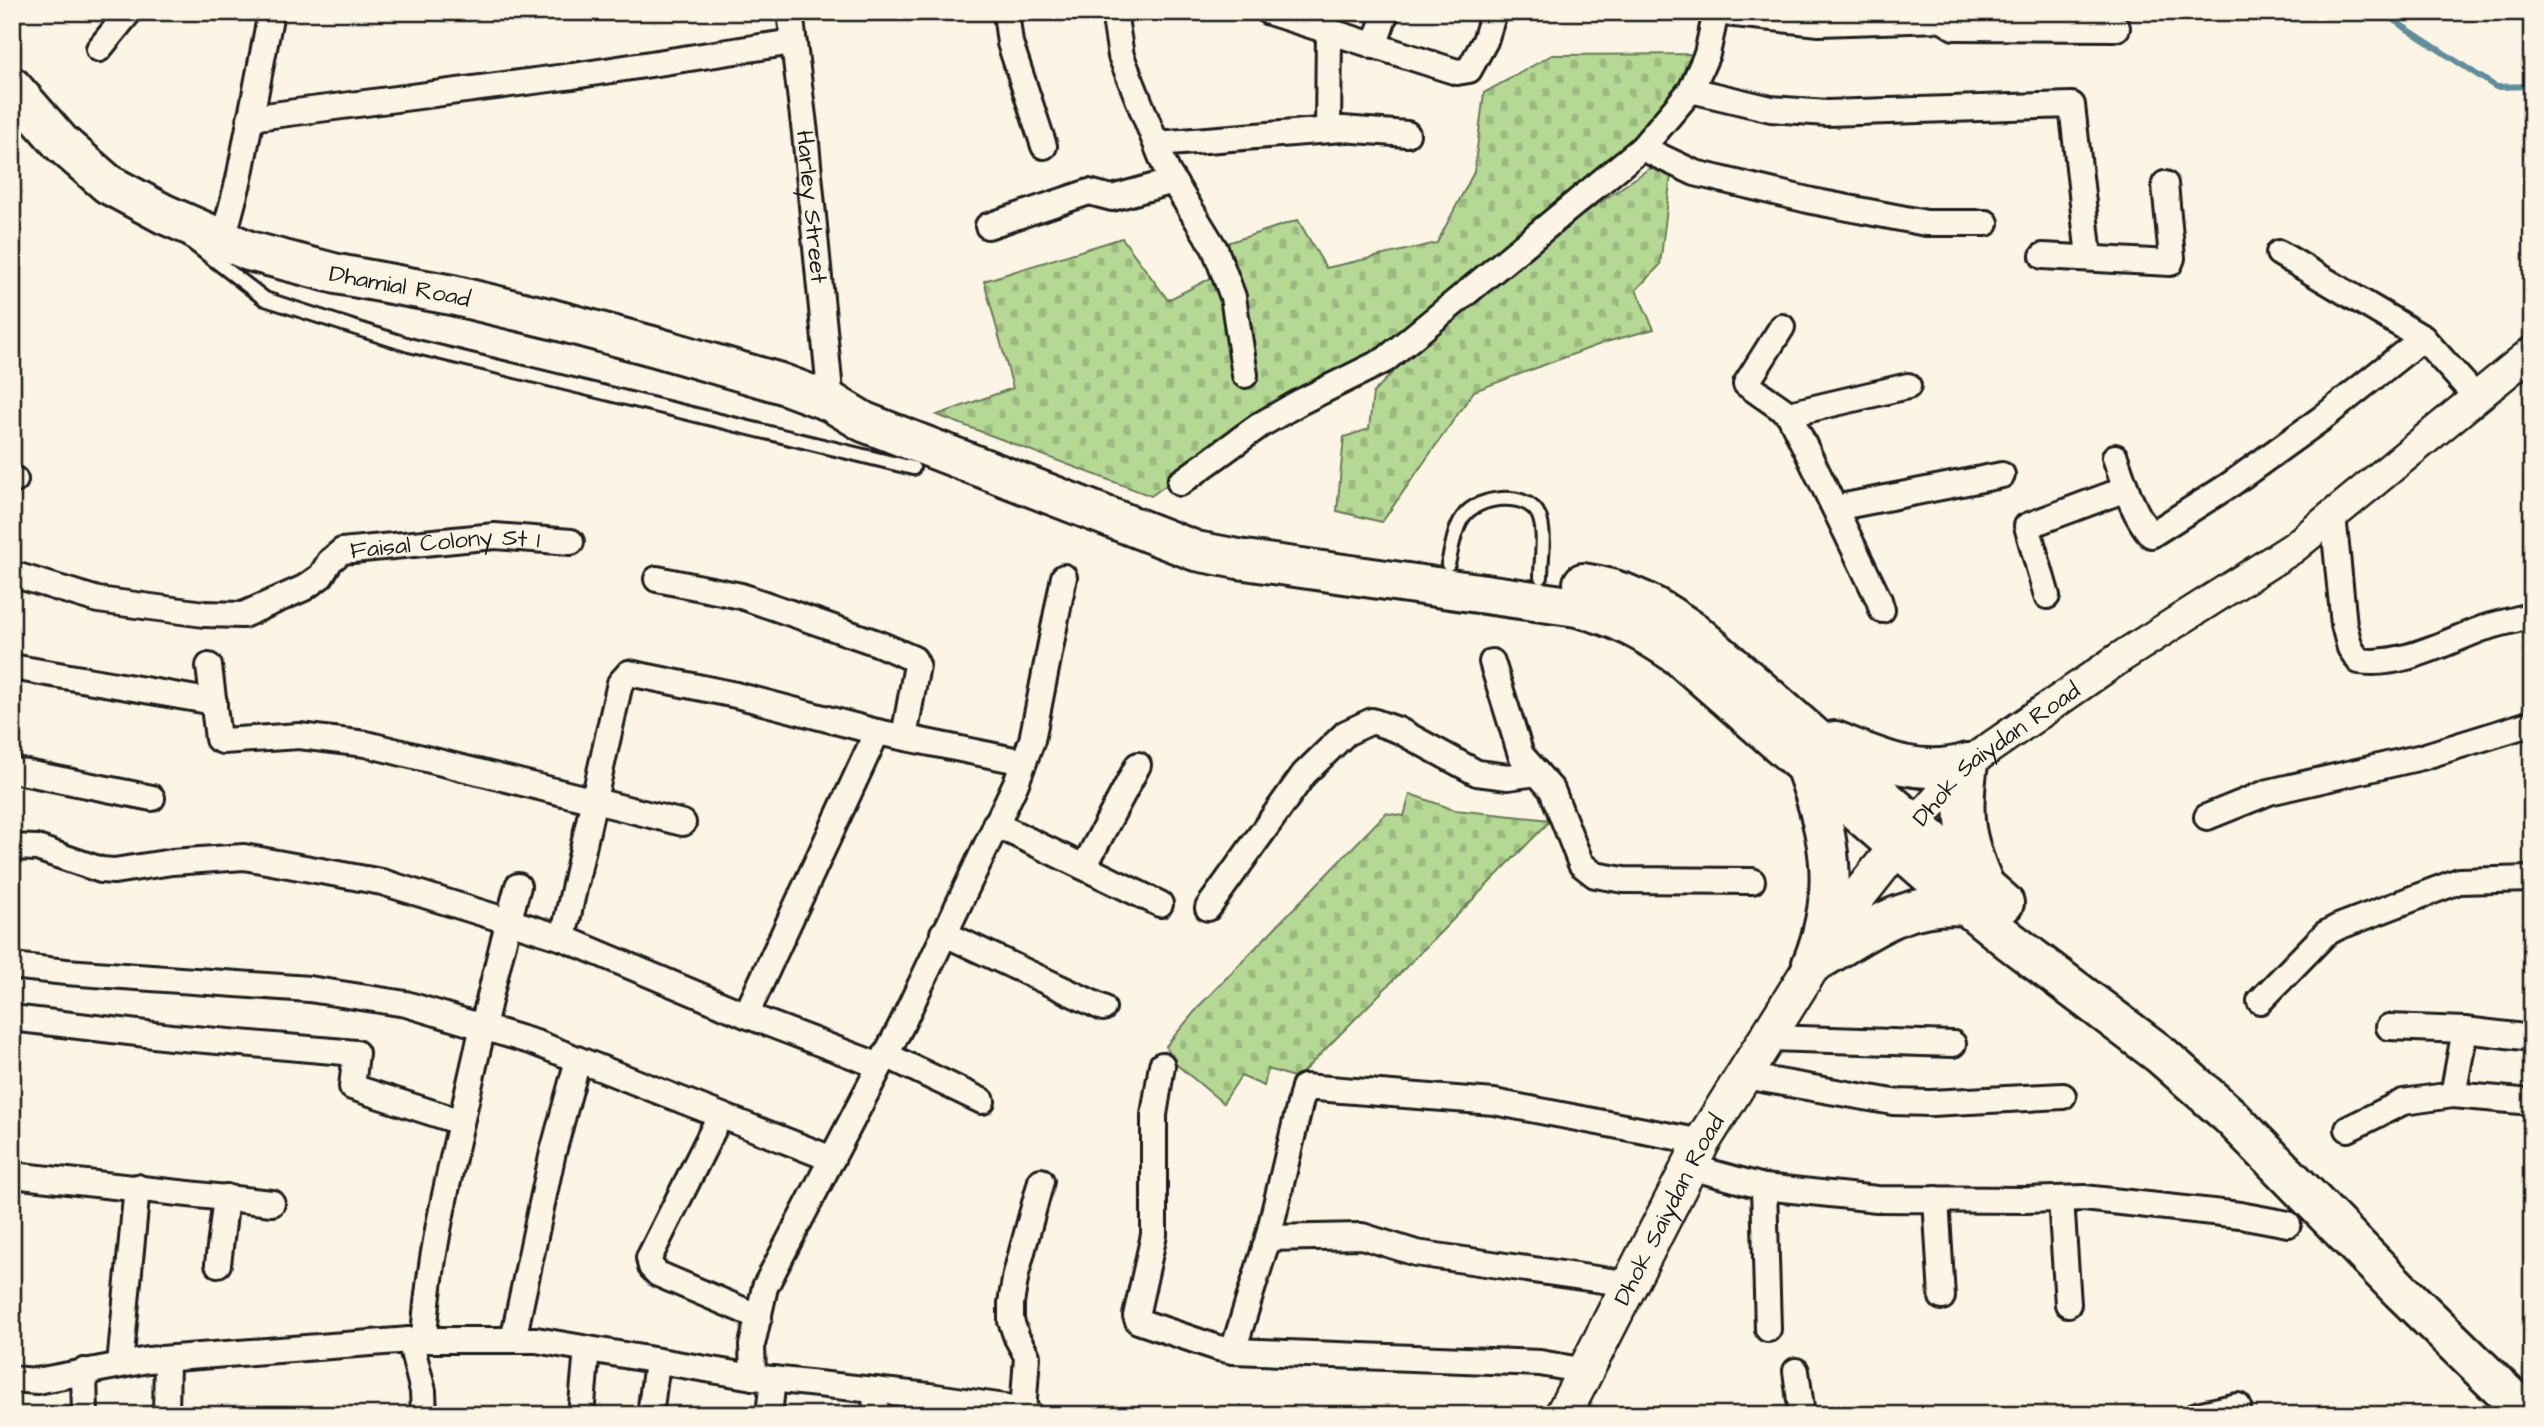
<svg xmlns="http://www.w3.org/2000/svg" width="2544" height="1427" viewBox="0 0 2544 1427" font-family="'Architects Daughter',sans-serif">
  <defs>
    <pattern id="cemetery-stones" width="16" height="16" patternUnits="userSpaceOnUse" patternTransform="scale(1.75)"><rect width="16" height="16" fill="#b5d994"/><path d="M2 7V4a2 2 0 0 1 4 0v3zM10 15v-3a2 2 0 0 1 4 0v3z" fill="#9bba7f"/></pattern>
  </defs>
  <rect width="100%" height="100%" fill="#fcf5e5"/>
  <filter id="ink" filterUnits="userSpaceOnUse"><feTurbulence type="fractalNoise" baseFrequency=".0143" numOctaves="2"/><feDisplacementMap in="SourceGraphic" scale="14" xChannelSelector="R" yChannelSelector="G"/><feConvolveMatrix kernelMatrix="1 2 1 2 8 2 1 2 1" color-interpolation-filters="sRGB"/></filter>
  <g filter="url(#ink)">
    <!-- cemetery -->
    <path fill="url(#cemetery-stones)" stroke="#687a58" stroke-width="2" d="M1707,54L1651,132L1389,346L1231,439L1151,496L937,415L1013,388L984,281L1122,238L1168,300L1219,274L1224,244L1298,220L1326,268L1437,243L1474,172L1484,93L1552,55Z
      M1650,168L1671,175L1660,265L1636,290L1654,329L1606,342L1474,391L1382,522L1337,511L1344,437L1369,429L1373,393L1393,372L1509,265Z
      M1410,794L1455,810L1551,820L1297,1078L1268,1069L1264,1086L1241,1076L1223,1103L1171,1060L1166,1046L1202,1003L1386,813L1404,816Z"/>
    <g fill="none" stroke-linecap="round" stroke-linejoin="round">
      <!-- stream -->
      <path stroke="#5f8d99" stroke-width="6" d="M2381,12L2496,87L2532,86"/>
      <defs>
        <path id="service" d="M191,242L265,299L409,345L913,468
          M1448,564C1452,549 1454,529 1463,517C1477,496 1528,490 1539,516C1546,533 1541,559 1541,577"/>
        <g id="minor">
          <path id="s1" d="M790,12L805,133L831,402"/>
          <path d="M1006,12L1010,43L1044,146"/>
          <path d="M1114,12L1121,56L1167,171L1215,249L1233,297L1245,375"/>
          <path d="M1269,12L1457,72L1469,70L1485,41L1493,15L1497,12"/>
          <path d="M1715,12L1819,23L1941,19L1954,27L2117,28"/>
          <path d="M1374,46L1386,12"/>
          <path d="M99,49L129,12"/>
          <path d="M1691,90L1771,109L1827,113L2072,105L2089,257"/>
          <path d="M250,118L573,76L793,42"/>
          <path d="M1328,130L1329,31"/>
          <path d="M1157,144L1343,129L1407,134"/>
          <path d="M1642,148L1695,173L1812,201L1926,223H1986"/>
          <path d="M988,226L1089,192L1112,198L1163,184L1171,178"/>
          <path d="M223,239L239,179L271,12"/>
          <path d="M2279,253L2423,338L2477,398"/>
          <path d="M2043,256L2170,263L2172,258L2165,184"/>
          <path d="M1782,327L1746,384L1789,414L1879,600L1882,610"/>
          <path d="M1789,414L1908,386"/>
          <path d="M2115,457C2124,483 2133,514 2151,535L2231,484L2321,419L2423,338"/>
          <path d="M12,479L15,480"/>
          <path d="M1180,483L1260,425L1300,402L1385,360L1642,148L1691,90L1707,54L1716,12"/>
          <path d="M1835,508L2002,475"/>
          <path d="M2333,515L2344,625L2350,648L2359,661C2402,667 2445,642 2484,628C2500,623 2516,620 2532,615"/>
          <path id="s2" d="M12,574L98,600L204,614L243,615L304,588L321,576L330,561L342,551L495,536L571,542"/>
          <path d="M657,579L741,596L877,643L914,659L917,665L904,737"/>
          <path d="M2047,596L2027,526L2126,489"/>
          <path d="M1492,662L1521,755L1552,790L1581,864L1595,875L1624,880L1752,881"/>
          <path d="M209,666L218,739L223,741L299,736L366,744L683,823"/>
          <path d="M12,667L214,702"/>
          <path d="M12,770L152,798"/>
          <path d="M2207,817L2269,792L2422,757L2532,723"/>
          <path d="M995,824L1160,904"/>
          <path d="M12,847L37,848L101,870L114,871L172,862L244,857L382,882L563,938L746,1015"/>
          <path d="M1084,867L1138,765"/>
          <path d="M1208,908L1304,774L1346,733L1372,721L1398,730L1477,773L1508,777L1537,773"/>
          <path d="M943,933L1103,1008"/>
          <path d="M563,938L620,683L629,673L736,695L877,732"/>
          <path d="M12,966L66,972L309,989L406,1004L536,1043L832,1159"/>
          <path d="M2260,1001L2325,934L2338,927L2459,881L2532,879"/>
          <path d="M12,1018L171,1037L356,1053L352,1087L461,1122"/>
          <path d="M2389,1027L2465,1030L2532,1038"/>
          <path d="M1768,1038L1953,1044"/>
          <path d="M886,1055L982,1101"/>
          <path d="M1162,1065L1154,1115V1235L1136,1316L1138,1321L1218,1348L1233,1351L1540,1363L1586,1371"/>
          <path d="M880,1066L746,1015L877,732L1024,762"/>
          <path d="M1744,1076L1893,1102L1931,1103L2063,1096"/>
          <path d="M2453,1095L2465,1030"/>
          <path d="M720,1116L649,1258L651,1267L658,1274L759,1317"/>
          <path d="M2348,1129L2403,1102L2453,1095L2532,1102"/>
          <path d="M1690,1167L1764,1187L1877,1199L2025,1200L2084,1198L2240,1215L2288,1224"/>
          <path d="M12,1175L272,1203"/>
          <path d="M1764,1187L1768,1329"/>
          <path d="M1936,1199L1942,1297"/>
          <path d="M2061,1199L2068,1304"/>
          <path d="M1268,1238L1362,1236L1416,1253L1630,1284"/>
          <path d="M218,1264L226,1197"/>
          <path d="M410,1340L423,1391L424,1415"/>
          <path d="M424,1340C428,1264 446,1189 463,1114C480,1038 497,962 518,886"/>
          <path d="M513,1340L553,1152L578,1060"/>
          <path d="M1233,1351L1268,1238L1304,1087L1494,1102L1702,1142"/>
          <path d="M120,1365L137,1187"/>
          <path d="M84,1371L85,1415"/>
          <path d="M1796,1371L1802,1415"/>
          <path d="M753,1377L752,1345L765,1287L902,1024L1016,783L1032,740L1064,577"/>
          <path d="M12,1379L37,1381L148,1360L410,1340H536L753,1377L929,1396L1012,1408L1031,1415"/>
          <path d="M875,1390L876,1415"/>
          <path d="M1023,1412L1027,1356L1017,1338L1011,1321V1303L1016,1274L1041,1181"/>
          <path d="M166,1415L167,1359"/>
          <path d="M581,1415L587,1349"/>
          <path d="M650,1415L657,1362"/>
          <path d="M769,1415L773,1379"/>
          <path d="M2197,1415L2238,1406"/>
        </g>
        <g id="tertiary">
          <path id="s3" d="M1915,824L1968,763L2121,657L2293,548L2532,352"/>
        </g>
        <g id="secondary">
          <path id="s4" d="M1563,1415L1702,1142L1847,910L1915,824"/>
        </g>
        <g id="primary">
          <path id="s5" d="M12,87L61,143L108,184L164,214L249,251L337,274L452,295L552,319L656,347L780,383L831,402L864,422L1196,551L1238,559L1577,607C1616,616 1646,633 1678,655L1940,884L2010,941L2161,1055L2230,1116L2400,1290L2528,1415"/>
          <path d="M1583,583C1627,589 1660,608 1695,633L2004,903"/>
          <path d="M1835,741C1880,759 1920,778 1968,763C1961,813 1963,836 1983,882"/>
          <path d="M1805,766C1831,837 1841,892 1812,964"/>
          <path d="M1812,964C1866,934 1902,899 1968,906"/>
        </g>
      </defs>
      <!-- service casing -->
      <use href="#service" stroke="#1c1c1c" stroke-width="18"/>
      <!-- minor casing -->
      <use href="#minor" stroke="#1c1c1c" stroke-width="30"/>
      <!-- tertiary casing -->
      <use href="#tertiary" stroke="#1c1c1c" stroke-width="35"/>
      <!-- secondary casing -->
      <use href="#secondary" stroke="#1c1c1c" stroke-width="40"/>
      <!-- primary casing -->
      <use href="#primary" stroke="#1c1c1c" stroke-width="44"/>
      <!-- service -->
      <use href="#service" stroke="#fcf5e5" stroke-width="12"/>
      <!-- minor -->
      <use href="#minor" stroke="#fcf5e5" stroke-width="24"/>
      <!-- tertiary -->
      <use href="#tertiary" stroke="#fcf5e5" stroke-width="30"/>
      <!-- secondary -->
      <use href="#secondary" stroke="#fcf5e5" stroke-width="35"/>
      <!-- primary -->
      <use href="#primary" stroke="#fcf5e5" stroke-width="38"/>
    </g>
  </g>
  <g text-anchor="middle" stroke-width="5" stroke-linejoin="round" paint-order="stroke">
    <!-- street labels -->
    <g font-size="24" fill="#1c1c1c" stroke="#fcf5e5">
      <text dy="8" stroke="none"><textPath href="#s1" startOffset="196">Harley Street</textPath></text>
      <text dy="8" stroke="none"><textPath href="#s5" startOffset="448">Dhamial Road</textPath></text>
      <text dy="8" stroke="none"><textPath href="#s2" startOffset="460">Faisal Colony St 1</textPath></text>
      <text dy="8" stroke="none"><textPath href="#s3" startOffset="108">Dhok Saiydan Road</textPath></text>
      <text dy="8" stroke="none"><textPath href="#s4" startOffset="231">Dhok Saiydan Road</textPath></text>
    </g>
  </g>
  <!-- margin -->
  <rect width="2544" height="1427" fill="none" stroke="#fcf5e5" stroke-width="42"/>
  <rect x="21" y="21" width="2502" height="1385" fill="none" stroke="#1c1c1c" stroke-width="2.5" filter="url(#ink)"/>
</svg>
